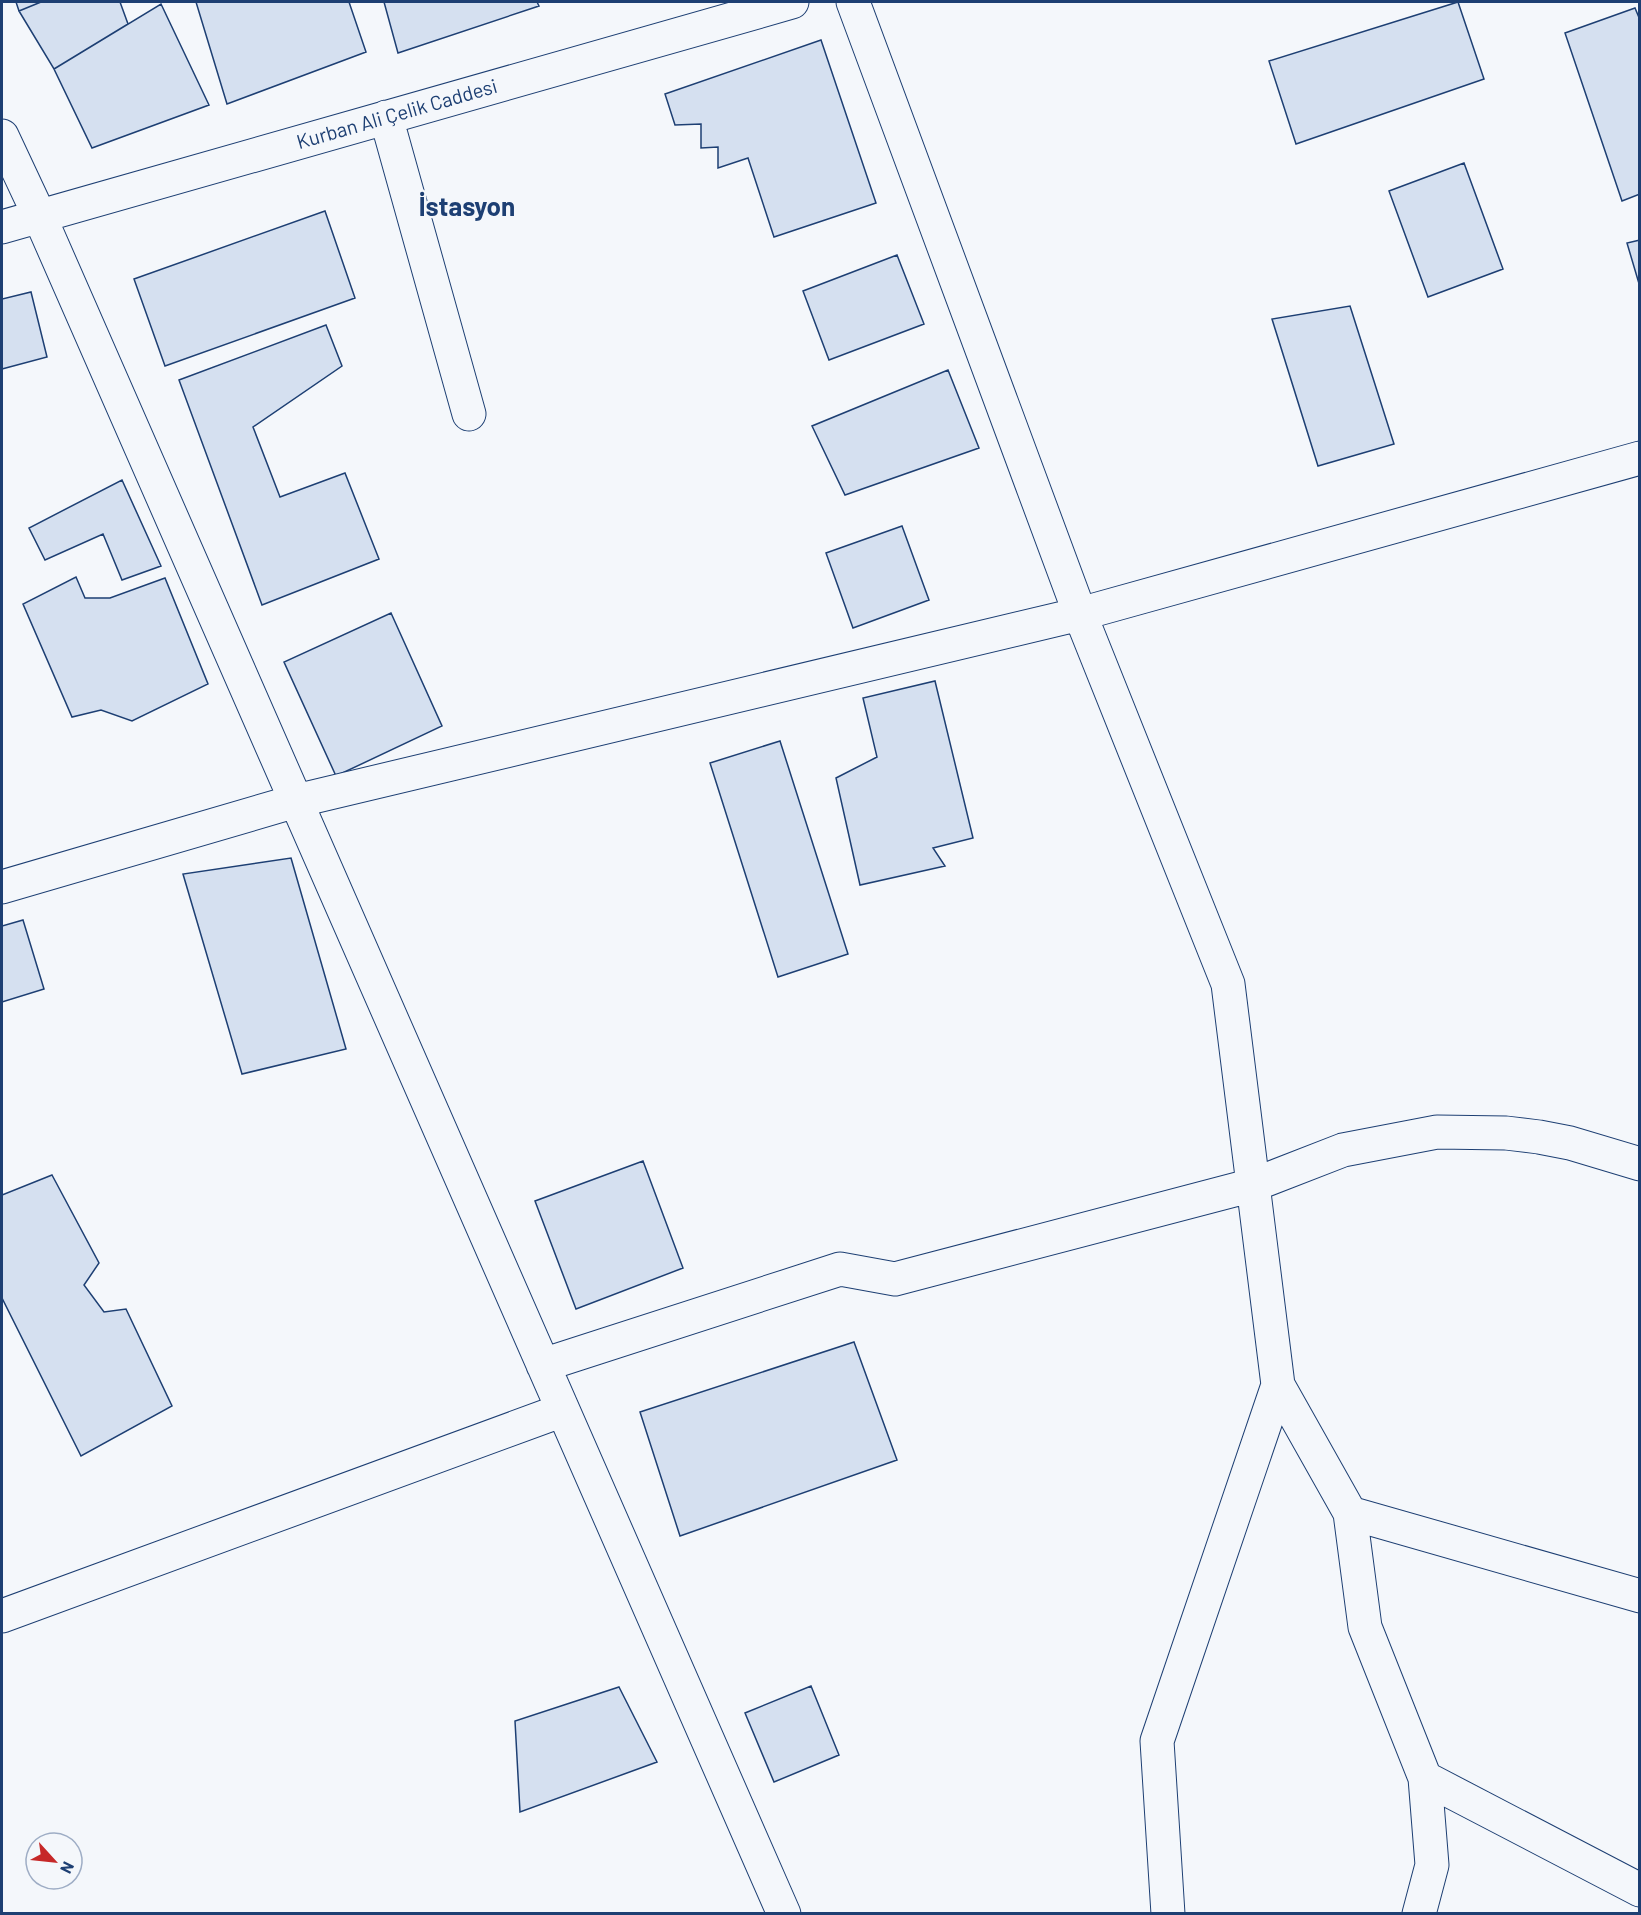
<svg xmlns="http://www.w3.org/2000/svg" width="1641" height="1915" viewBox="0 0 1641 1915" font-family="Barlow,sans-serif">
  <rect width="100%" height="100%" fill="#f4f7fb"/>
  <!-- building -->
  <path fill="#d5e0f0" stroke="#1d3f73" stroke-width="1.5" d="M16,2H41L19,11Z
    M41,2H120L128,24L54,69L19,11Z
    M196,2H349L366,52L227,104Z
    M384,2H537L539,6L398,53Z
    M1458,2L1484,79L1296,144L1269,61Z
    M161,4L209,105L92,148L54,69Z
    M1635,8L1640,20V194L1622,201L1565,33Z
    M821,40L876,203L774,237L748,158L718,168V147L701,148V124L675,125L665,94Z
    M1464,163L1503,269L1428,297L1389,191Z
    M325,211L355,298L165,366L134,279Z
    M1640,240V287L1627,243Z
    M897,255L924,324L829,360L803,291Z
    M31,292L47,357L2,369V299Z
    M1350,306L1394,444L1318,466L1272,319Z
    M326,325L342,366L253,427L280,497L345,473L379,559L262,605L179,380Z
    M948,370L979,448L845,495L812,426Z
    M122,480L161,566L122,580L103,534L45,560L29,528Z
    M902,526L929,600L853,628L826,553Z
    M76,577L85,598H110L165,578L208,684L132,721L101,710L72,717L23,604Z
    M391,613L442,726L336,776L284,662Z
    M935,681L973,838L933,848L945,866L860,885L836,778L877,757L863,698Z
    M780,741L848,954L778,977L710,763Z
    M291,858L346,1049L242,1074L183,874Z
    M23,920L44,989L2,1002V926Z
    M643,1161L683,1268L576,1309L535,1201Z
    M52,1175L99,1263L84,1285L104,1312L126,1309L172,1406L81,1456L2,1298V1195Z
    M854,1342L897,1460L680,1536L640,1412Z
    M811,1686L839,1755L774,1782L745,1713Z
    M619,1687L657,1762L520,1812L515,1721Z"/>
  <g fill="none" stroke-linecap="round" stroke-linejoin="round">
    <defs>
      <path id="minor" d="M853,2L1080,614L1228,984L1278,1385L1157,1741L1168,1914
        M386,117L469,414
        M2,136L39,215L784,1914
        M2,227L792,2
        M2,887L296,801L1080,614L1640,458
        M543,1365L840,1269L895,1279L1253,1185L1343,1150L1437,1132L1506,1133L1539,1137L1570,1143L1640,1164
        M1278,1385L1350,1513L1365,1627L1425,1778L1432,1865L1419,1914
        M1350,1513L1640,1596
        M2,1616L563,1410
        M1425,1778L1640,1890"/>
    </defs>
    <!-- minor casing -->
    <use href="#minor" stroke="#1d3f73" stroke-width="35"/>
    <!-- minor -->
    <use href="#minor" stroke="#f4f7fb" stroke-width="33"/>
  </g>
  <g text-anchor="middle" stroke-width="4.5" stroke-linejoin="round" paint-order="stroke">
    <!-- street labels -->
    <g font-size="20" fill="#1d3f73" stroke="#f4f7fb">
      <text transform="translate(397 114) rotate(-16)" y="7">Kurban Ali Çelik Caddesi</text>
    </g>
    <!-- district labels -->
    <g font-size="26" font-weight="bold" fill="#1d3f73" stroke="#f4f7fb">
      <text x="467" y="216">İstasyon</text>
    </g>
  </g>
  <!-- border -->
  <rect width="1641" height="1915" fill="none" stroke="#1d3f73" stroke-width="6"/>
  <!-- north arrow -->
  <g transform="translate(54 1861) rotate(117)"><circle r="28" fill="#f4f7fb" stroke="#9eadc5" stroke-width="1.5"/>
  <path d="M0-4.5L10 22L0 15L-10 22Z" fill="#c62828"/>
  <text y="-9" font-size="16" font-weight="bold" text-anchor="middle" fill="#1d3f73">N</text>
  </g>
</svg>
